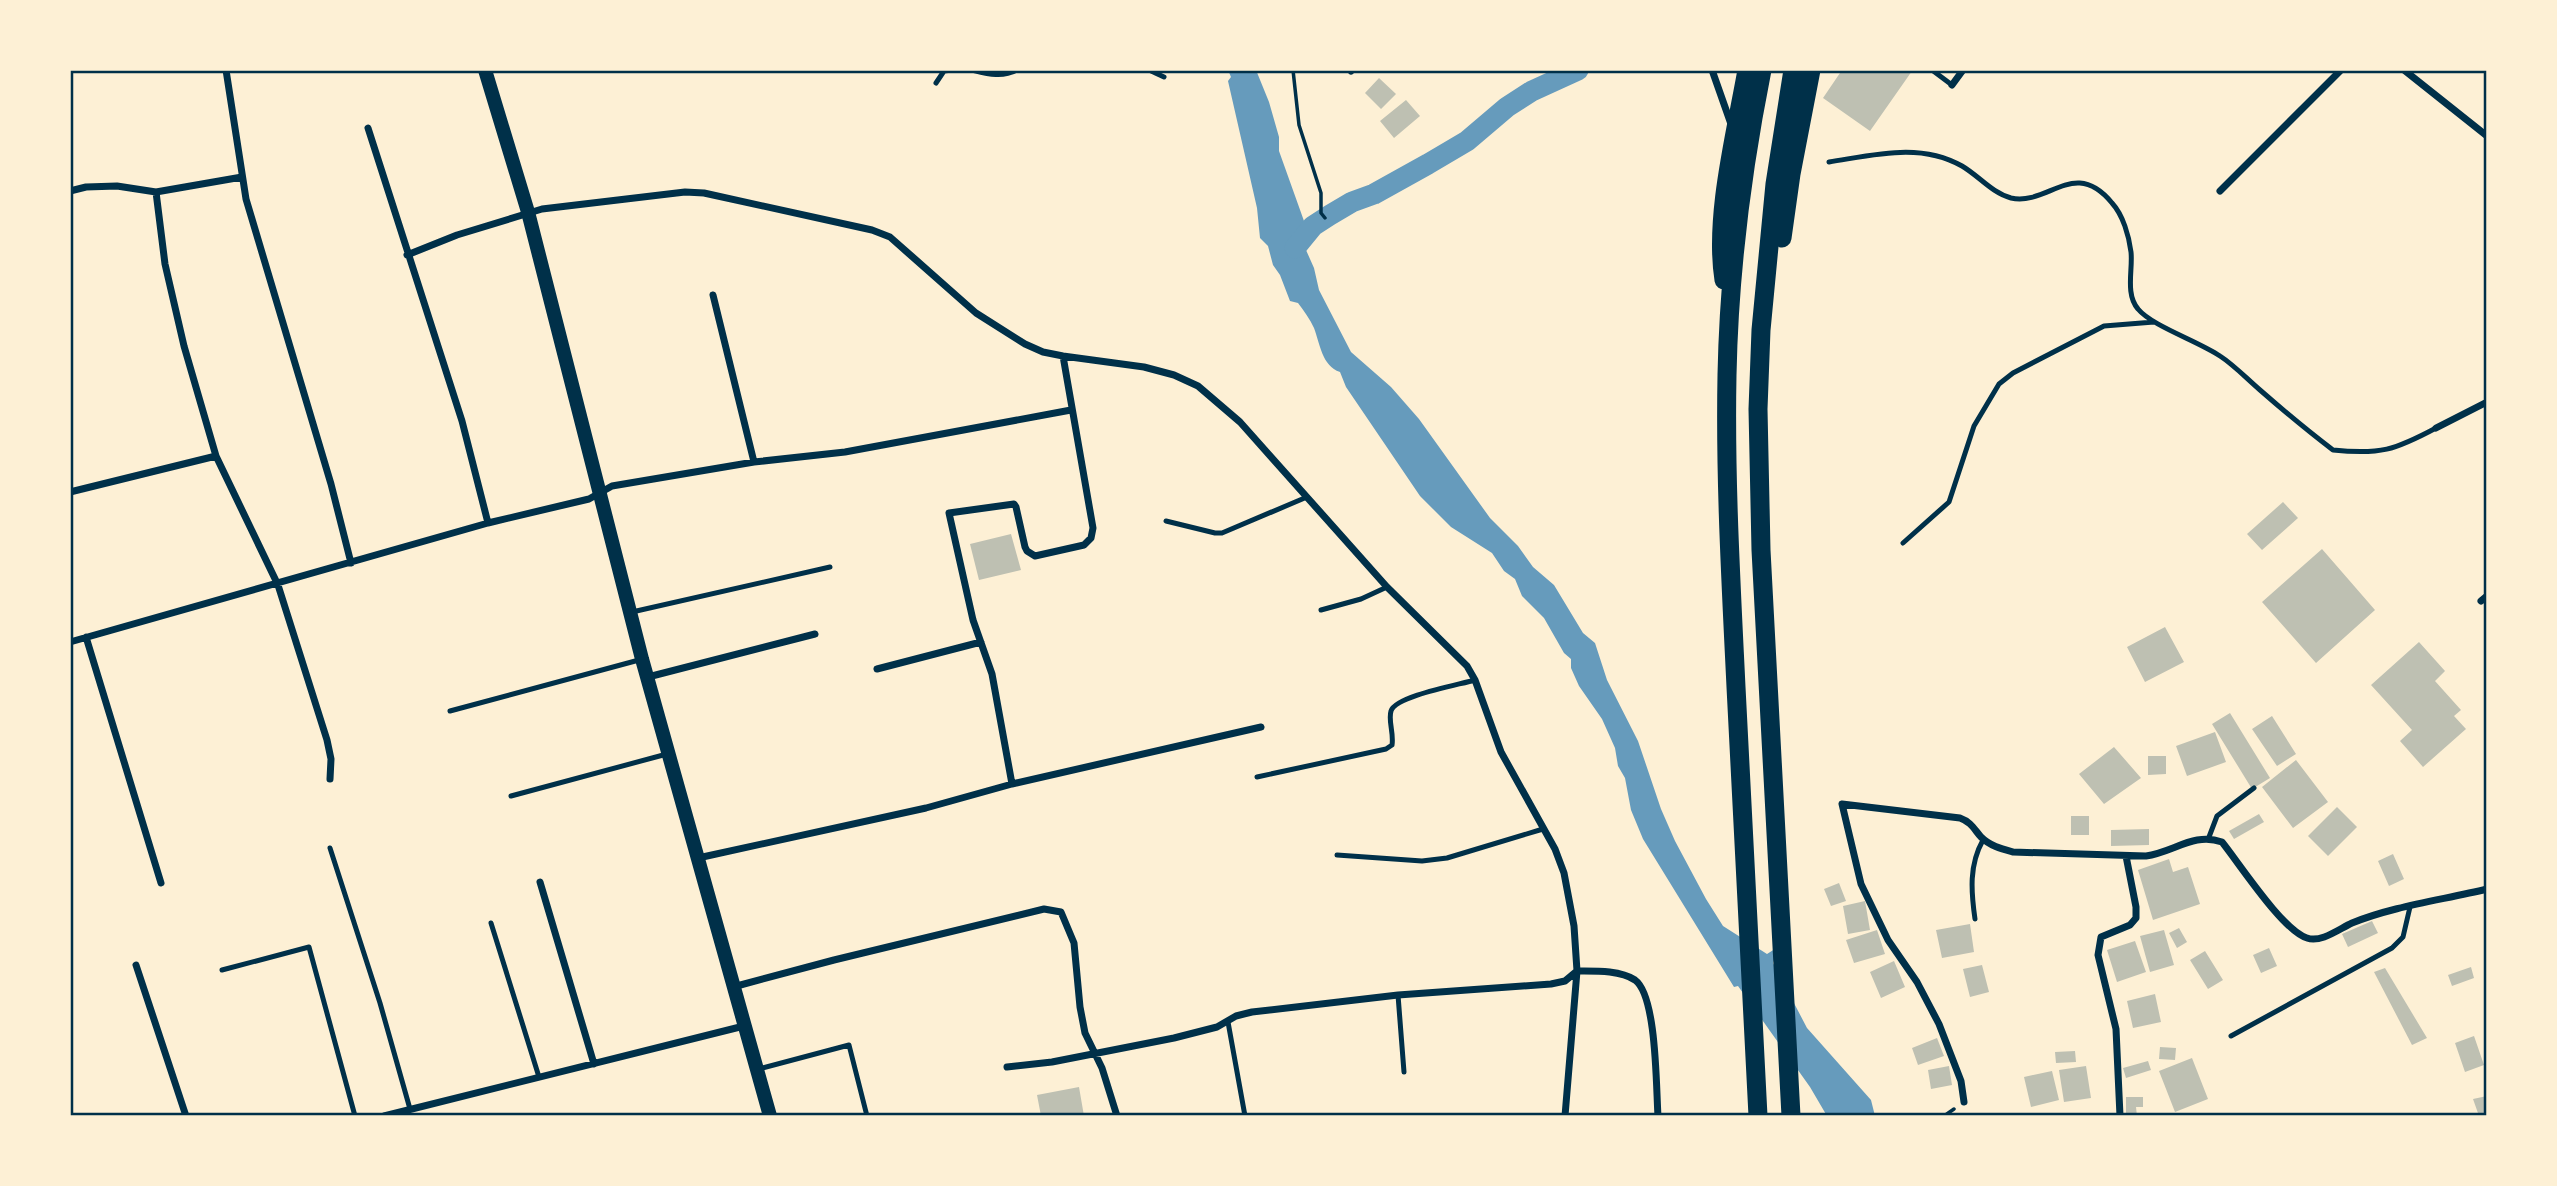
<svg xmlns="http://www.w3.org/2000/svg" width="2557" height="1186" viewBox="0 0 2557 1186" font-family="Karla,sans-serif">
  <rect width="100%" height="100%" fill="#fdf0d5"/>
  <!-- water -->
  <path fill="#669bbc" d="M1228,70H1256L1269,102L1279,137V151L1304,221L1302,241L1314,268L1319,290L1351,352L1391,387L1419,419L1490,518L1518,546L1533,567L1554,585L1583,633L1595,643L1607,680L1638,741L1661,809L1675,841L1706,899L1723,926L1767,954L1778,947L1773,963L1807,1028L1871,1100L1875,1116H1827L1810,1087L1738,986L1734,987L1643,839L1631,810L1625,778L1618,766L1615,748L1602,719L1579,686L1571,668V659L1564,653L1544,618L1522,596L1515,579L1504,571L1492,553L1451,527L1420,496L1346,387L1340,372C1322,366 1320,344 1314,328C1310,319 1304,311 1298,303L1290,301L1280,275L1273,265L1268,246L1260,238L1257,208L1228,81L1231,77Z"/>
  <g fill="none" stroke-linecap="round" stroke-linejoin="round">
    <!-- canal -->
    <path stroke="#669bbc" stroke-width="21" d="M1295,248L1313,226L1330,215L1352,202L1374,194L1428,164L1467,141L1507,107L1532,91L1578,70"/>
  </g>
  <!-- building -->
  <path fill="#bec0b2" d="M1842,70H1910L1912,71L1870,131L1823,98Z
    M1379,78L1396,94L1381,109L1365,93Z
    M1406,100L1420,116L1394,138L1380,121Z
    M2283,502L2298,518L2262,550L2247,534Z
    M1011,534L1021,570L979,580L970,544Z
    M2322,549L2375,610L2316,663L2262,602Z
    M2165,627L2184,662L2145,682L2127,647Z
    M2419,642L2445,671L2435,681L2461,710L2454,716L2466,729L2423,767L2400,741L2412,730L2371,685Z
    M2230,713L2270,778L2252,789L2212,724Z
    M2272,716L2296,754L2277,766L2252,729Z
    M2215,732L2226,762L2187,776L2176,746Z
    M2114,747L2141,778L2104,804L2079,774Z
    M2148,756H2166V774L2148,775Z
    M2296,760L2328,802L2293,828L2262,787Z
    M2337,807L2357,827L2328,856L2308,836Z
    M2259,814L2264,822L2234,839L2229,831Z
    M2071,816H2089V835H2071Z
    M2149,829V845L2111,846V830Z
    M2393,854L2404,879L2389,886L2378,861Z
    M2169,859L2173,872L2188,867L2200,904L2153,920L2138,870Z
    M1839,883L1846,901L1831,906L1824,889Z
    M1865,901L1870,930L1848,934L1843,906Z
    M2372,921L2378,933L2348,947L2342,934Z
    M1970,924L1974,952L1942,958L1936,930Z
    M2179,928L2187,942L2177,948L2169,933Z
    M1877,930L1885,954L1854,963L1846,940Z
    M2164,930L2174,965L2150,972L2140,936Z
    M2135,941L2146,972L2117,982L2107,950Z
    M2269,948L2277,966L2261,973L2253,955Z
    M2205,951L2223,980L2208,989L2190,960Z
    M1894,961L1905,987L1881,998L1870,972Z
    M1982,965L1989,992L1970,997L1963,969Z
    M2471,967L2474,978L2452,986L2448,975Z
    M2385,968L2427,1038L2412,1045L2374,972Z
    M2155,994L2161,1022L2133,1028L2127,1001Z
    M2474,1036L2484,1065L2465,1072L2455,1043Z
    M1937,1038L1944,1056L1918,1065L1912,1048Z
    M2160,1047L2176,1048L2175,1060L2159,1059Z
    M2075,1051L2076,1062L2056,1063L2055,1052Z
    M2192,1058L2208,1099L2175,1112L2159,1071Z
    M2148,1061L2151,1070L2126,1078L2123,1068Z
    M1949,1066L1952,1085L1931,1089L1928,1070Z
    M2086,1066L2091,1098L2064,1102L2059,1070Z
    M2052,1071L2059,1100L2031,1107L2024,1077Z
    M1079,1087L1084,1116H1041L1037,1095Z
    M2487,1096V1116H2479L2473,1099Z
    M2126,1097H2143V1107H2136L2137,1116H2126Z"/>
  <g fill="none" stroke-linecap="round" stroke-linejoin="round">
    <!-- path -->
    <path stroke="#003049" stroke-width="3.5" d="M1293,70L1299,125L1321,193V213L1325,218
      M1944,1116L1954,1109"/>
    <!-- service -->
    <path stroke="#003049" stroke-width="5" d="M972,70C988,74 1002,78 1017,70
      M1149,70L1164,77
      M1932,70L1952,85
      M936,83L944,71L952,70
      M1829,162C1874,155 1920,142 1962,166C1979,176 1992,193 2011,198C2049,206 2074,157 2112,203C2123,215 2129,236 2131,252C2133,269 2125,294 2138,309C2152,326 2198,341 2220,356C2234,365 2247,379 2260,390C2284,411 2308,431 2333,450C2380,455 2395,450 2436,428
      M1166,521L1215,533H1222L1307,497
      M1903,543L1949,502L1974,426L1999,384L2013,373L2104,326L2154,322
      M1321,610L1361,599L1387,587
      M632,612L830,567
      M450,711L639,660
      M1257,777L1386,749L1392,745C1394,733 1388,721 1391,711C1396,696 1458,685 1475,680
      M511,796L667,754
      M2209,837L2217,816L2254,788
      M330,848L380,1003L410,1109
      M1337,855L1422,861L1447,858L1543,829
      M1975,919C1971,891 1969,865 1983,840
      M491,923L539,1077
      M222,970L309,947L355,1116
      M1398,995L1404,1072
      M1228,1022L1245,1116
      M2231,1036L2392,948L2403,937L2410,907
      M759,1069L849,1045L867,1116"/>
    <!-- minor -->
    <path stroke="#003049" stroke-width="7" d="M226,70L246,199L331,484L351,563
      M1712,70L1731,124
      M2404,70L2487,136
      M1351,71L1352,70
      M1952,85L1963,70
      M368,128L462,421L488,523
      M70,191L86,187L117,186L156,192L242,177
      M2220,191L2341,70
      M156,192L165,264L184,346L216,456L278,585L327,740L331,759L330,779
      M407,255L457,235L542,209L685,192L704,193L872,230L890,237L976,313L1025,344L1043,352L1063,356L1144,367L1174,375L1198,386L1240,422L1387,587L1467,666L1475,680L1501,752L1555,849L1564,873L1574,926L1577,971L1565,1116
      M713,295L754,462
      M2436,428L2487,402
      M70,492L216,456
      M2481,601L2487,596
      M86,637L161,883
      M70,642L488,523L589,499L612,486L754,462L845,452L1071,410
      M877,669L981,642
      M648,677L815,634
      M1012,784L992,674L973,620L949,513L1014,504L1016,507L1025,547L1027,551L1035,556L1084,545L1091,538L1093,528L1063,356
      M698,858L926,808L1012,784L1261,727
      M540,882L594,1064
      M136,965L186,1116
      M1577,971C1595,971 1620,970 1635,980C1657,996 1656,1088 1658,1116
      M733,987L834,960L1044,909L1061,912L1074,943L1080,1007L1085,1033L1102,1068L1117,1116
      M1007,1067L1052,1062L1174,1038L1217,1027L1236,1016L1252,1012L1398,995L1551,984L1565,981L1577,971
      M1964,1102L1961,1081L1939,1024L1917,982L1888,940L1861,884L1842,804L1960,818C1971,822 1974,829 1981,837C1990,846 2002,849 2013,852L2146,856C2174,852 2194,832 2222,842C2239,863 2283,931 2307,938C2321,943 2339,929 2352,923C2394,906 2442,900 2487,889
      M384,1116L744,1026
      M2120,1116L2116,1029L2098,955L2101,937L2130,925L2136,918V907L2126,856"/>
    <!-- secondary -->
    <path stroke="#003049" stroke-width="14" d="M485,70L528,212L642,659L770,1116"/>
    <!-- trunk -->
    <path stroke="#003049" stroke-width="19" d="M1782,238L1791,174L1811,70
      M1724,280C1714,217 1736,133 1747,70
      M1758,1116C1750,973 1743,830 1736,687C1731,583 1725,479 1727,375C1729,273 1742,170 1762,70
      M1791,1116L1761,550L1758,409L1761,330L1775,184L1793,70"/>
  </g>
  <!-- border -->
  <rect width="2557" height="1186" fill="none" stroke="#fdf0d5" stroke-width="144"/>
  <rect x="72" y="72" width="2413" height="1042" fill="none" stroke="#003049" stroke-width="2.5"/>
</svg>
